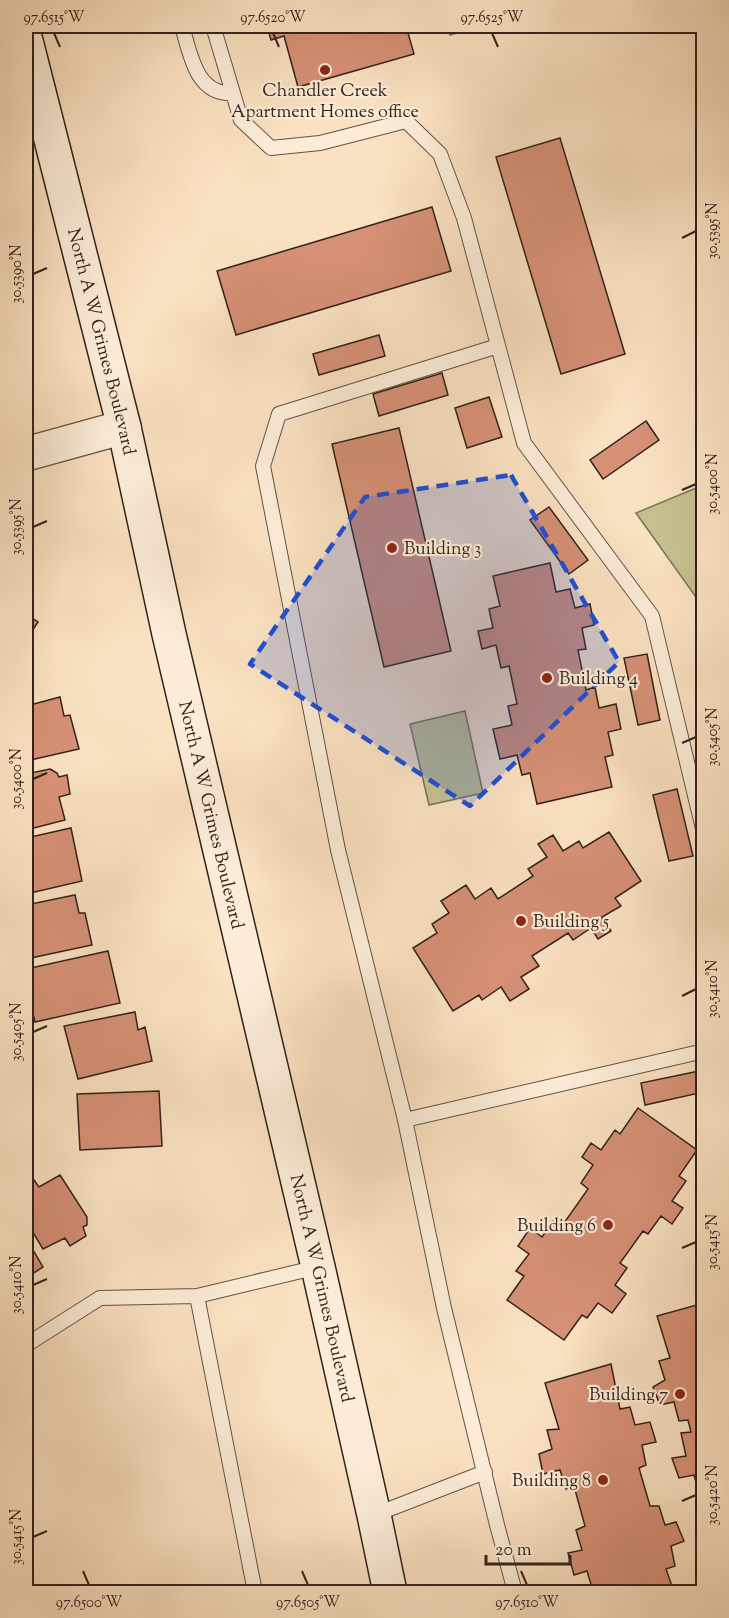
<svg xmlns="http://www.w3.org/2000/svg" width="729" height="1618" viewBox="0 0 729 1618" font-family="'Sorts Mill Goudy',serif">
  <rect width="100%" height="100%" fill="#fae1c1"/>
  <filter id="stains"><feTurbulence type="fractalNoise" baseFrequency=".00333" numOctaves="4"/><feColorMatrix values="0 0 0 0 .2 0 0 0 0 .09 0 0 0 0 .02 0 0 0 .5 -.17"/></filter>
  <radialGradient id="worn" r=".72"><stop offset=".6" stop-color="#630" stop-opacity="0"/><stop offset="1" stop-color="#630" stop-opacity=".3"/></radialGradient>
  <!-- green -->
  <path fill="#c5c18e" stroke="#7b7255" stroke-width="1.5" d="M447,26H481L450,35Z
    M696,488L704,517L703,620L696,597L636,513Z
    M465,711L483,793L429,805L410,724Z"/>
  <!-- building -->
  <path fill="#d69076" stroke="#31221c" stroke-width="1.5" d="M267,26H406L414,54L298,87L284,36L271,40Z
    M560,138L625,354L561,374L496,157Z
    M432,207L451,271L236,335L217,271Z
    M379,335L385,356L319,375L313,354Z
    M442,373L448,395L379,416L373,394Z
    M489,397L502,437L467,448L455,408Z
    M646,421L659,440L603,479L590,460Z
    M399,428L451,651L384,667L332,444Z
    M549,507L588,560L569,574L530,520Z
    M550,563L556,592L570,589L575,608L590,604L594,625L582,628L586,649L578,650L586,690L595,687L599,708L616,704L621,729L608,732L613,755L605,757L612,787L537,804L530,773L522,775L517,755L500,759L493,729L512,725L508,706L517,704L509,666L501,668L496,645L482,649L478,631L493,628L489,609L500,606L493,576Z
    M26,614L38,622L26,640Z
    M647,654L660,720L638,725L624,658Z
    M60,697L64,716L70,715L79,749L26,761V706Z
    M50,769L57,773L59,777L67,775L70,794L59,797L65,820L26,830V774Z
    M677,789L693,856L669,861L653,795Z
    M71,828L82,881L26,894V838Z
    M609,832L641,881L615,898L621,906L602,917L611,931L598,939L591,928L573,940L568,933L532,956L539,966L521,977L529,989L510,1001L501,987L482,1000L479,995L453,1011L413,948L437,933L432,924L449,913L441,901L466,885L475,899L491,888L498,899L533,876L528,869L547,857L538,844L553,835L563,851L579,841L583,848Z
    M75,895L79,913H85L92,945L26,959V905Z
    M108,951L120,1003L35,1022L26,983V969Z
    M135,1012L138,1030L145,1027L152,1061L78,1079L64,1026Z
    M704,1070V1092L645,1105L641,1083Z
    M159,1091L162,1146L80,1150L77,1094Z
    M638,1108L697,1150L679,1176L686,1181L672,1201L683,1208L672,1224L661,1216L648,1234L643,1231L620,1263L627,1268L615,1285L626,1294L612,1313L598,1303L587,1318L582,1315L564,1340L507,1300L524,1276L516,1271L529,1254L518,1246L530,1228L542,1237L554,1220L562,1226L588,1189L581,1183L593,1165L582,1157L591,1143L601,1150L615,1130L620,1134Z
    M60,1175L87,1217V1225L83,1227L86,1236L70,1246L65,1238L43,1249L26,1221V1185L34,1180L39,1187Z
    M26,1238L43,1267L26,1278Z
    M704,1303V1495L700,1496L694,1475L679,1478L672,1458L686,1456L681,1433L691,1432L688,1420L679,1421L674,1402L660,1405L653,1387L665,1380L659,1361L670,1358L657,1316Z
    M611,1364L620,1409L630,1407L635,1425L650,1422L656,1442L642,1445L646,1465L639,1468L650,1506H659L665,1525L676,1522L684,1541L671,1546L675,1566L666,1569L674,1592H606L605,1589L593,1591L587,1571L574,1575L568,1553L582,1550L576,1530L585,1526L574,1486L566,1489L560,1470L543,1474L539,1454L552,1449L547,1430L559,1429L545,1383Z"/>
  <g fill="none" stroke-linecap="round" stroke-linejoin="round">
    <defs>
      <path id="service" d="M182,26C190,53 196,96 233,93
        M213,26L241,120L271,148L320,143L406,121L440,154L464,218L524,443L652,616L704,833
        M498,346L279,414L263,466L338,850L405,1120L444,1308L497,1525L515,1592
        M405,1120L704,1051
        M26,1345L100,1298L197,1296
        M374,1515L485,1472
        M255,1592L197,1296L318,1267"/>
      <path id="tertiary" d="M26,454L124,427"/>
      <g id="secondary">
        <path id="s1" d="M26,41L124,427L169,634L318,1267L374,1515L390,1592"/>
      </g>
    </defs>
    <!-- service casing -->
    <use href="#service" stroke="#635245" stroke-width="16"/>
    <!-- tertiary casing -->
    <use href="#tertiary" stroke="#635245" stroke-width="36"/>
    <!-- secondary casing -->
    <use href="#secondary" stroke="#31221c" stroke-width="36"/>
    <!-- service -->
    <use href="#service" stroke="#fcecd7" stroke-width="14"/>
    <!-- tertiary -->
    <use href="#tertiary" stroke="#fcecd7" stroke-width="33"/>
    <!-- secondary -->
    <use href="#secondary" stroke="#fcecd7" stroke-width="33"/>
  </g>
  <!-- marked area -->
  <path fill="#1d4ed8" fill-opacity="0.2" stroke="#1d4ed8" stroke-width="4.5" stroke-dasharray="12 8" stroke-linejoin="round" d="M511,475L619,662L470,806L250,664L365,497Z"/>
  <!-- ticks -->
  <path fill="none" stroke="#31221c" stroke-width="2" d="M54,33L60,47M273,33L279,47M492,33L498,47M682,238L696,231M33,274L47,268M682,490L696,484M33,527L47,521M682,743L696,737M33,779L47,773M682,996L696,989M33,1032L47,1026M682,1248L696,1242M33,1285L47,1279M682,1501L696,1495M33,1537L47,1531M83,1571L89,1585M302,1571L308,1585M521,1571L527,1585"/>
  <!-- markers -->
  <g fill="#8f2418" stroke="#fcecd7" stroke-width="2">
    <circle cx="325" cy="70" r="6"/>
    <circle cx="392" cy="548" r="6"/>
    <circle cx="547" cy="678" r="6"/>
    <circle cx="521" cy="921" r="6"/>
    <circle cx="608" cy="1225" r="6"/>
    <circle cx="680" cy="1394" r="6"/>
    <circle cx="603" cy="1480" r="6"/>
  </g>
  <g text-anchor="middle" stroke-width="4.5" stroke-linejoin="round" paint-order="stroke">
    <!-- poi labels -->
    <g font-size="18" fill="#31221c" stroke="#fcecd7" text-anchor="start">
      <text x="325" y="96" text-anchor="middle">Chandler Creek<tspan x="325" dy="21">Apartment Homes office</tspan></text>
      <text x="404" y="554">Building 3</text>
      <text x="559" y="684">Building 4</text>
      <text x="533" y="927">Building 5</text>
      <text x="596" y="1231" text-anchor="end">Building 6</text>
      <text x="668" y="1400" text-anchor="end">Building 7</text>
      <text x="591" y="1486" text-anchor="end">Building 8</text>
    </g>
    <!-- street labels -->
    <g font-size="18" fill="#31221c" stroke="#fcecd7">
      <text dy="6" stroke="none"><textPath href="#s1" startOffset="310">North A W Grimes Boulevard</textPath></text>
      <text dy="6" stroke="none"><textPath href="#s1" startOffset="796">North A W Grimes Boulevard</textPath></text>
      <text dy="6" stroke="none"><textPath href="#s1" startOffset="1282">North A W Grimes Boulevard</textPath></text>
    </g>
  </g>
  <!-- margin -->
  <rect width="729" height="1618" fill="none" stroke="#fae1c1" stroke-width="66"/>
  <!-- scale -->
  <path d="M486 1555v9h84v-9" fill="none" stroke="#31221c" stroke-width="3"/>
  <text x="495" y="1555" font-size="18" fill="#31221c" stroke="#fcecd7" stroke-width="4.5" paint-order="stroke">20 m</text>
  <rect x="33" y="33" width="663" height="1552" fill="none" stroke="#31221c" stroke-width="2"/>
  <g font-size="15" text-anchor="middle" fill="#31221c">
    <text x="54" y="22">97.6515°W</text>
    <text x="273" y="22">97.6520°W</text>
    <text x="492" y="22">97.6525°W</text>
    <text transform="translate(712 231) rotate(-90)" y="5">30.5395°N</text>
    <text transform="translate(16 274) rotate(-90)" y="5">30.5390°N</text>
    <text transform="translate(712 484) rotate(-90)" y="5">30.5400°N</text>
    <text transform="translate(16 527) rotate(-90)" y="5">30.5395°N</text>
    <text transform="translate(712 737) rotate(-90)" y="5">30.5405°N</text>
    <text transform="translate(16 779) rotate(-90)" y="5">30.5400°N</text>
    <text transform="translate(712 989) rotate(-90)" y="5">30.5410°N</text>
    <text transform="translate(16 1032) rotate(-90)" y="5">30.5405°N</text>
    <text transform="translate(712 1242) rotate(-90)" y="5">30.5415°N</text>
    <text transform="translate(16 1285) rotate(-90)" y="5">30.5410°N</text>
    <text transform="translate(712 1495) rotate(-90)" y="5">30.5420°N</text>
    <text transform="translate(16 1537) rotate(-90)" y="5">30.5415°N</text>
    <text x="89" y="1607">97.6500°W</text>
    <text x="308" y="1607">97.6505°W</text>
    <text x="527" y="1607">97.6510°W</text>
  </g>
  <rect width="100%" height="100%" filter="url(#stains)"/>
  <rect width="100%" height="100%" fill="url(#worn)"/>
</svg>
